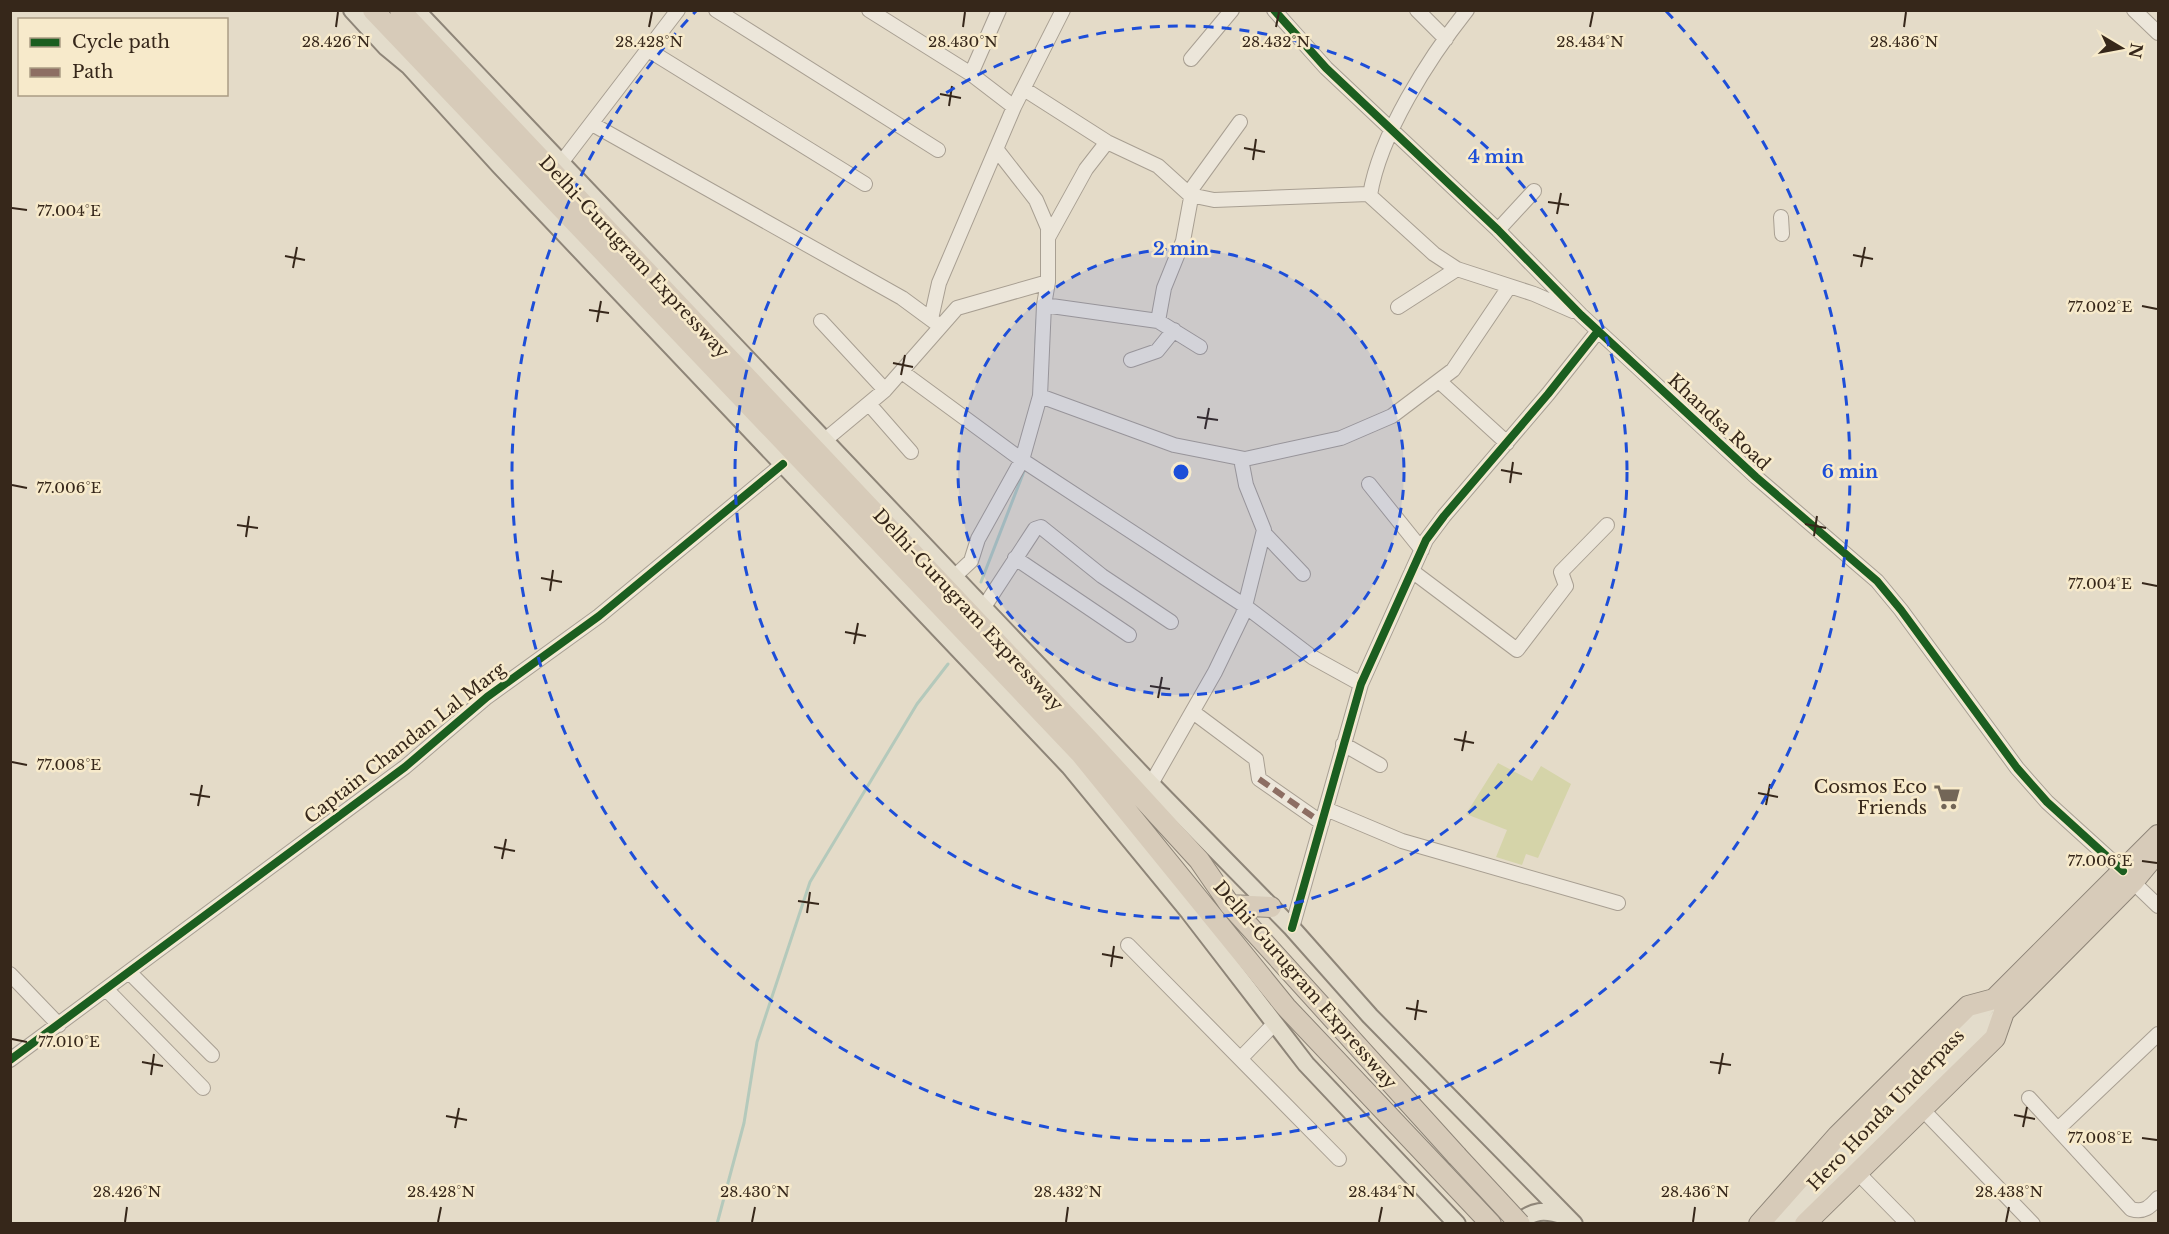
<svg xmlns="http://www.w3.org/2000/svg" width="2169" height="1234" viewBox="0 0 2169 1234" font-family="'Libre Baskerville',serif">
  <rect width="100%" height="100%" fill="#e4dbc8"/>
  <!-- green -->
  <path fill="#d5d4a9" d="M1498,763L1532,781L1541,766L1571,784L1538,858L1526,854L1522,865L1496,857L1507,830L1466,814Z"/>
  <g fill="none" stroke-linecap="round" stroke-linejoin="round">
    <!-- stream -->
    <path stroke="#b4c9bb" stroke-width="3" d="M1036,343L1037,320
      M981,582L1026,466
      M717,1224L744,1123L757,1042L810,882L917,704L948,664"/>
    <defs>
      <path id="minor" d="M716,10L938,150
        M869,10L971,74L1014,107
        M1274,10L1326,68L1498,230L1581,315L1756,477L1877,581L1901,610L2017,768L2047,802L2123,871
        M1417,10L1446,39
        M2134,10L2158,33
        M650,51L865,184
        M1191,59L1232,10
        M971,74L999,10
        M1024,89L1107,142L1158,166L1190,195L1214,200L1368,194L1434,254L1457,269L1534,294L1573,311
        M592,124L902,298L940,326
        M561,163L678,10
        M1370,195C1380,134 1429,58 1467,10
        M1781,217L1782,234
        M1498,230L1534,191
        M1049,236L1086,169L1107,142
        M1044,305L1158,321L1200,347
        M1398,307L1457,269
        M931,319L939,283L1014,107L1063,10
        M821,321L885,390
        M1158,321L1164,288L1183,241L1193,187L1240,122
        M1131,360L1157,351L1174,330
        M902,372L1022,460L1245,606L1312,657L1361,684
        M1439,381L1507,443
        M1040,396L1174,445L1245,459L1341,438L1392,416L1453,370L1509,287
        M869,404L911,452
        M825,440L885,390L957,308L1048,282
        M1369,484L1422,550
        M1264,533L1303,574
        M1015,558L1129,635
        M1412,571L1517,650L1566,586L1561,572L1607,525
        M955,576L971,561L978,539L1022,460L1040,396L1044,305L1048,282V228L1036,200L997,150
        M984,607L1035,529L1041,527L1102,576L1171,622
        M1193,712L1256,759L1259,779L1322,823
        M1343,744L1380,765
        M1151,784L1215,672L1243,614L1264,530L1246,485L1241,459
        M1326,809L1402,841L1618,903
        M2133,882L2158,906
        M1292,928L1361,684L1426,540L1444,516L1548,394L1598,331
        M1128,945L1339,1159
        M129,972L212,1055
        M10,974L59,1025
        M106,989L203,1088
        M1241,1058L1275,1023
        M10,1060L405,767L487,697L599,616L783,464
        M2029,1098L2131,1209C2144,1213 2150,1207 2158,1198
        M1922,1109L2033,1224
        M2058,1129L2158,1034
        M1857,1172L1908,1224"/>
      <path id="major" d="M352,10L386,47L409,66L500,166L1069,766L1189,912L1306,1064L1457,1224
        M416,10L1151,784L1292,928L1370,1016L1574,1224
        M1778,1222L1994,999L2004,1012L1792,1224
        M1516,1224C1533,1210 1544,1209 1565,1216"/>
      <path id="highway" d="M373,10L1080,753L1286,1007L1491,1224
        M400,10L1090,741L1199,860L1230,905L1457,1156
        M1230,905L1271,907
        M1759,1224L1838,1135L1968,1006L1994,999L2158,835
        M1805,1224L1995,1038L2004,1012L2133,882L2157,853"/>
    </defs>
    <!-- minor casing -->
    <use href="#minor" stroke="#a89f92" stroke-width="16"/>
    <!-- major casing -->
    <use href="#major" stroke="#8e8578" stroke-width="20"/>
    <!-- highway casing -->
    <use href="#highway" stroke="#8e8578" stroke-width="22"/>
    <!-- minor -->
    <use href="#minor" stroke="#ece6da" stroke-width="14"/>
    <!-- major -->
    <use href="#major" stroke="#e3dccb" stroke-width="16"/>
    <!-- highway -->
    <use href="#highway" stroke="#d7cbb9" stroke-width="20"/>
    <defs>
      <path id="highway-bridge" d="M1457,1156L1520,1224"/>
    </defs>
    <!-- highway-bridge casing -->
    <use href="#highway-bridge" stroke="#8e8578" stroke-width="22" stroke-linecap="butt"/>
    <!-- highway-bridge -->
    <use href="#highway-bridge" stroke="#d7cbb9" stroke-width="20"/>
    <!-- quiet -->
    <path stroke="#8d6e63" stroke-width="6" stroke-dasharray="12 6" stroke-linecap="butt" d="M1259,779L1322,823"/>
    <defs>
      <path id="cycleway" d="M1274,10L1326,68L1498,230L1581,315L1756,477L1877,581L1901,610L2017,768L2047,802L2123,871
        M1292,928L1361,684L1426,540L1444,516L1548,394L1598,331
        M10,1060L405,767L487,697L599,616L783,464"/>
    </defs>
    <!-- cycleway casing -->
    <use href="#cycleway" stroke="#f7eacb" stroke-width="11"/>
    <!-- cycleway -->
    <use href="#cycleway" stroke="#1b5e20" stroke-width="8"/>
  </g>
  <!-- ticks -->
  <path fill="none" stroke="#36271a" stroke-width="2" d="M336,27L338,12M649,27L652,12M963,27L965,12M1276,27L1279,12M1590,27L1593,12M1904,27L1906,12M940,94L961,98M949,106L952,86M1244,148L1265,152M1253,160L1256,139M1548,202L1569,205M12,208L27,210M1557,214L1561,193M1853,255L1873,259M285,256L305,260M1861,267L1865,247M293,268L297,247M2142,306L2157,309M589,310L609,313M597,322L601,301M893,363L913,367M901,375L905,355M1197,417L1218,420M1205,429L1209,408M1501,470L1522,474M1510,483L1513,462M12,485L27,488M1805,524L1826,528M237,525L258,528M1814,536L1817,516M246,537L249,516M541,578L562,582M2142,583L2157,586M550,591L553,570M845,632L866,636M854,644L858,623M1150,686L1170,689M1158,698L1162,677M1454,739L1474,743M1462,751L1466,731M12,762L27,765M1758,793L1778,797M190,794L210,797M1766,805L1770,784M198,806L202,785M494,847L515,851M502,859L506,839M2142,861L2157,863M798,901L819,904M807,913L810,892M1102,954L1123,958M1111,967L1114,946M1406,1008L1427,1012M1415,1020L1418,1000M12,1039L27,1042M142,1062L163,1066M1710,1062L1731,1065M1719,1074L1723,1053M151,1075L154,1054M2014,1115L2035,1119M446,1116L467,1120M2023,1127L2027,1107M455,1128L459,1108M2142,1138L2157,1140M125,1222L127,1207M438,1222L441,1207M752,1222L755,1207M1066,1222L1068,1207M1379,1222L1382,1207M1693,1222L1695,1207M2006,1222L2009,1207"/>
  <!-- distance rings -->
  <circle cx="1181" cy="472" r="223" fill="#1d4ed8" fill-opacity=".12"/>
  <g fill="none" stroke="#1d4ed8" stroke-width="3" stroke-dasharray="10 8">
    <circle cx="1181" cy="472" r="223"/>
    <circle cx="1181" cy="472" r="446"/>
    <path d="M1666 11A669 669 0 1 1 696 11"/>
  </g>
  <!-- icons -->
  <defs>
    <symbol id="supermarket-bare" viewBox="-9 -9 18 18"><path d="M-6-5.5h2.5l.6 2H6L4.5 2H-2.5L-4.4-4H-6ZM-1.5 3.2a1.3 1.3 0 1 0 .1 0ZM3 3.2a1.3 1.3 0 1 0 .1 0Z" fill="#736657" stroke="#f7eacb" stroke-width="2.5" paint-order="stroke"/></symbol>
  </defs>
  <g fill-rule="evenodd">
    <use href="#supermarket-bare" x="1928" y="778" width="38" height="38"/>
  </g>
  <g text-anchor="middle" stroke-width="5" stroke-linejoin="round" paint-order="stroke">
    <!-- street labels -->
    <g font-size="18" fill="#36271a" stroke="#f7eacb">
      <text transform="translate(634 257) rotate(47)" y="6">Delhi-Gurugram Expressway</text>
      <text transform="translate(1719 422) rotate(43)" y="6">Khandsa Road</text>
      <text transform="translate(968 610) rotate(47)" y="6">Delhi-Gurugram Expressway</text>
      <text transform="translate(405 743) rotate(-38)" y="6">Captain Chandan Lal Marg</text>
      <text transform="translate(1305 985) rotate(49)" y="6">Delhi-Gurugram Expressway</text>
      <text transform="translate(1886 1110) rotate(-46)" y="6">Hero Honda Underpass</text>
    </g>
    <!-- poi labels -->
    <g font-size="18" fill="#36271a" stroke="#f7eacb" text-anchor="end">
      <text x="1927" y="793">Cosmos Eco<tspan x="1927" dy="21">Friends</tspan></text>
    </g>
  </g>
  <g font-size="15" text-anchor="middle" fill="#36271a" stroke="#f7eacb" stroke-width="5" stroke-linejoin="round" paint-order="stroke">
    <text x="336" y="47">28.426°N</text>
    <text x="649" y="47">28.428°N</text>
    <text x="963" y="47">28.430°N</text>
    <text x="1276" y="47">28.432°N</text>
    <text x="1590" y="47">28.434°N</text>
    <text x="1904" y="47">28.436°N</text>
    <text x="69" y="216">77.004°E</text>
    <text x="2100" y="312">77.002°E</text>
    <text x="69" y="493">77.006°E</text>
    <text x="2100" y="589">77.004°E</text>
    <text x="69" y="770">77.008°E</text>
    <text x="2100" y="866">77.006°E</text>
    <text x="69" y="1047">77.010°E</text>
    <text x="2100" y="1143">77.008°E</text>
    <text x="127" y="1197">28.426°N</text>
    <text x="441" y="1197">28.428°N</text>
    <text x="755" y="1197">28.430°N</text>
    <text x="1068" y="1197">28.432°N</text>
    <text x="1382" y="1197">28.434°N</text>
    <text x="1695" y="1197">28.436°N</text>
    <text x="2009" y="1197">28.438°N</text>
  </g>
  <circle cx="1181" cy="472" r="9" fill="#1d4ed8" stroke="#f7eacb" stroke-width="3"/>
  <g font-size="18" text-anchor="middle" font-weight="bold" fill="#1d4ed8" stroke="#f7eacb" stroke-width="5" stroke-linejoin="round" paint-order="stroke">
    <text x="1496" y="163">4 min</text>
    <text x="1181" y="255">2 min</text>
    <text x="1850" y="478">6 min</text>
  </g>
  <!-- border -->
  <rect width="2169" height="1234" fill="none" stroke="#36271a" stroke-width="24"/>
  <!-- legend -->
  <rect x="18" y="18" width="210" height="78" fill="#f7eacb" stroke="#aa9c84" stroke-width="1.5"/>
  <rect x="30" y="38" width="30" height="9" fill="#1b5e20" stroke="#aa9c84" stroke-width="1.5"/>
  <text x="72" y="48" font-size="18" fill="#36271a">Cycle path</text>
  <rect x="30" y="68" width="30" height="9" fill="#8d6e63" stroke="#aa9c84" stroke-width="1.5"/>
  <text x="72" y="78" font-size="18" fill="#36271a">Path</text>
  <!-- north arrow -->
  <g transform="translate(2121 48) rotate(100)" stroke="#f7eacb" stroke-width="4.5" paint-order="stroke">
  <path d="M0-4.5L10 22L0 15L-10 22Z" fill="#36271a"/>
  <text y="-9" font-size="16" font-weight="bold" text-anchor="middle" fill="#36271a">N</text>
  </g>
</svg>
